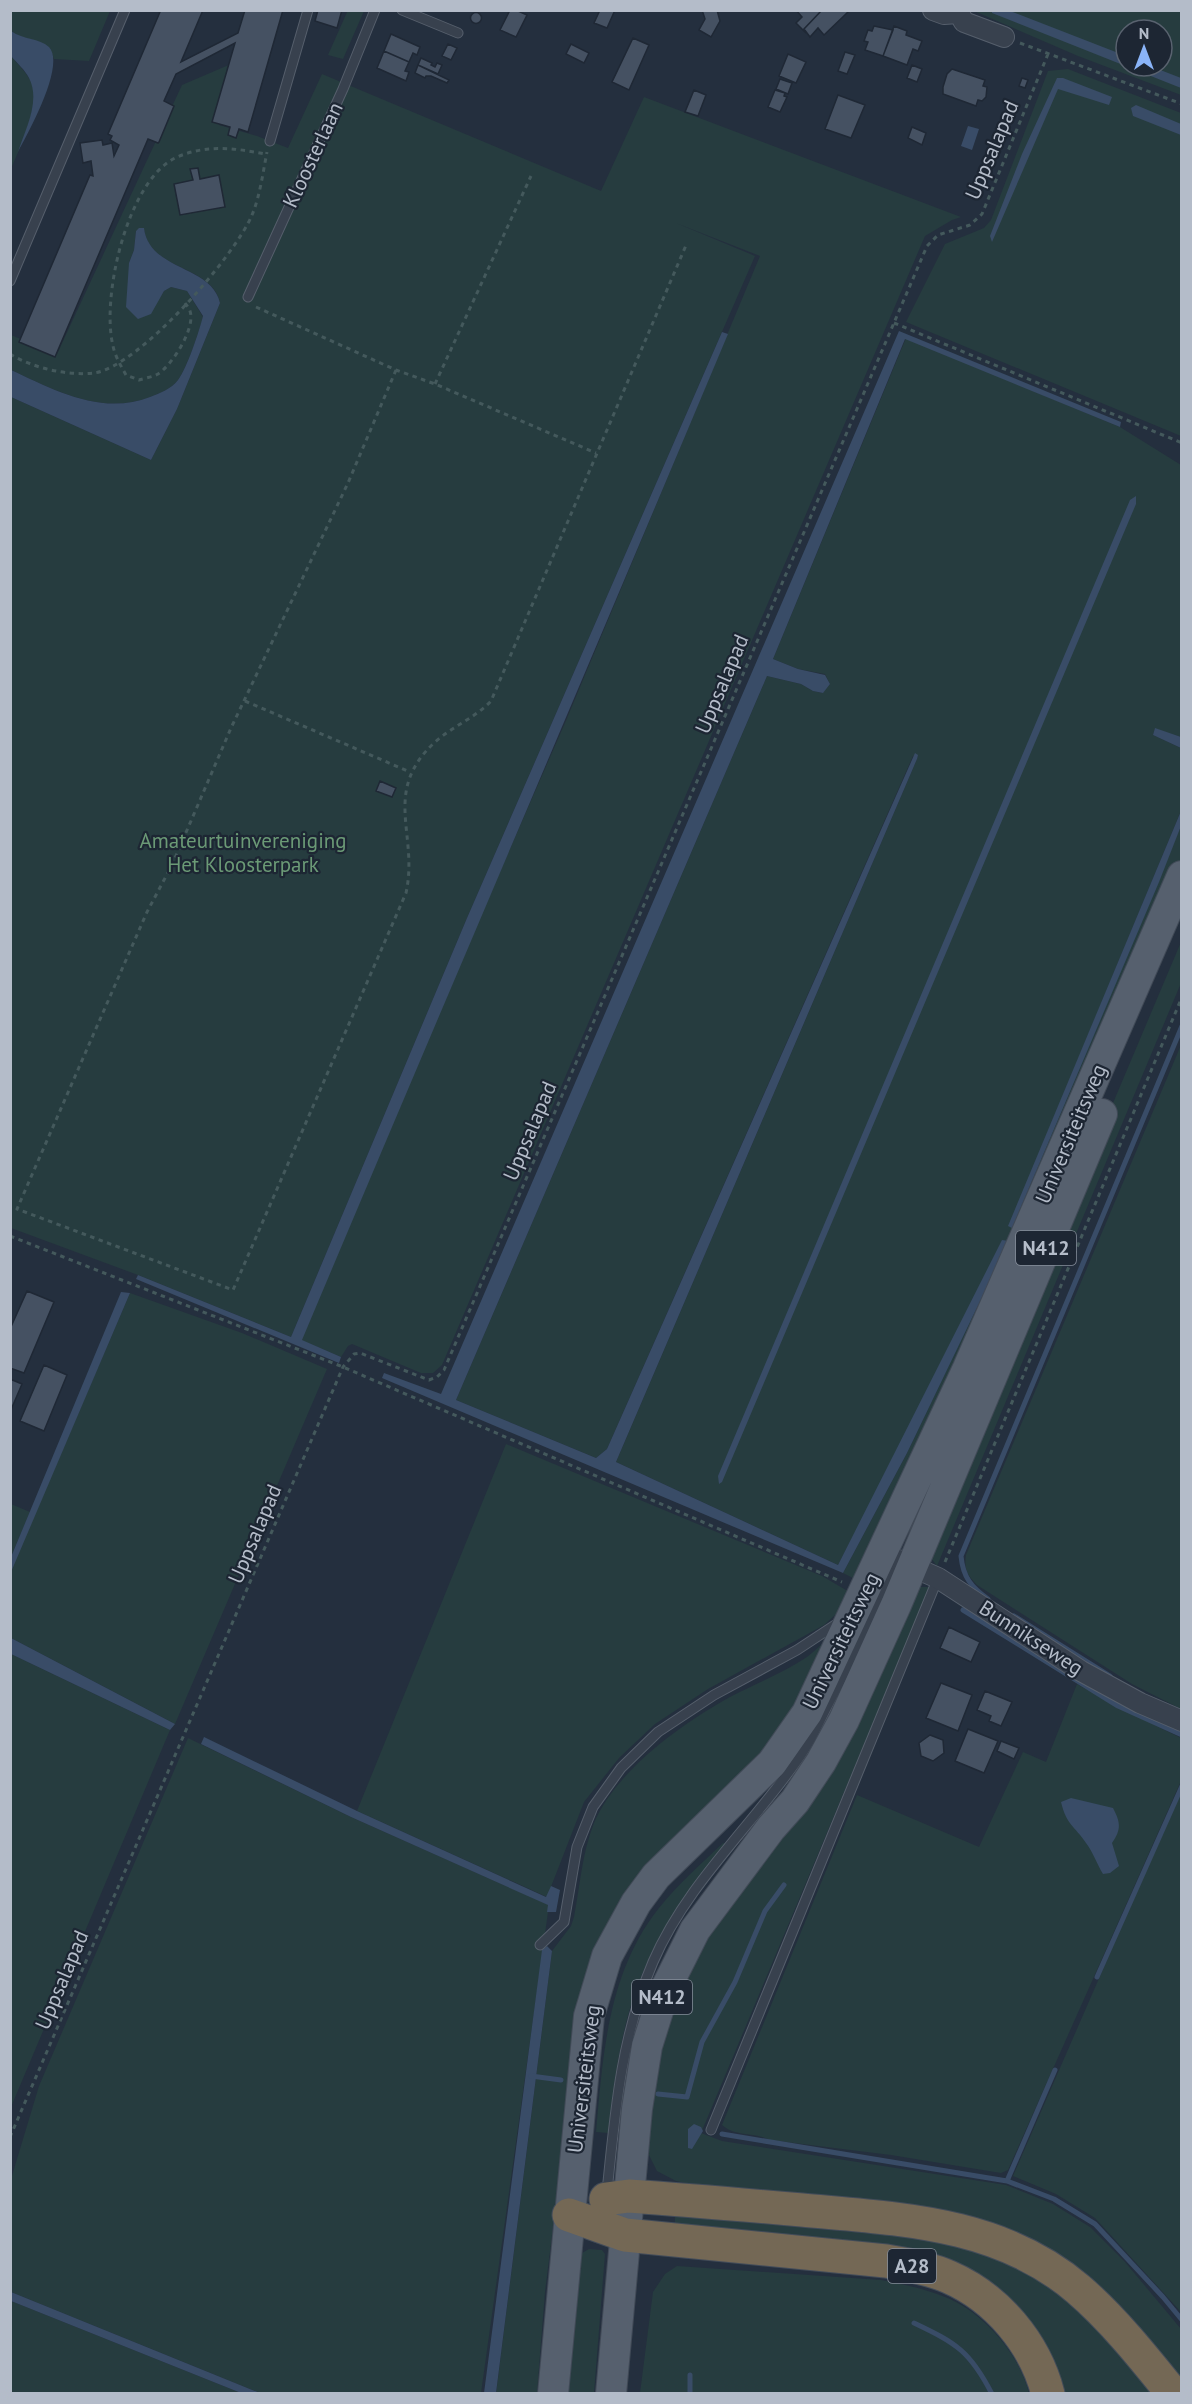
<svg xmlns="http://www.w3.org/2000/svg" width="1192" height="2404" viewBox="0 0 1192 2404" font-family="'PT Sans',sans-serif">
  <rect width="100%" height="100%" fill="#242f3e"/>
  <!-- green -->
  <path fill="#263c3f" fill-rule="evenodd" d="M348,10L364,11L343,59L328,55Z
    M11,11H110L89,61L54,59C46,35 29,44 11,31Z
    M974,11H1181V95L1078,56ZM1126,30H1162V66H1126Z
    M11,56C19,66 32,77 34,91C36,113 19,150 11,169Z
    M238,61L219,125L257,136L288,148L322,74L601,191L644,97L961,217L952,220L925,236L442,1365L433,1373H421L352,1344L348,1346L341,1357L301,1340L477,924L565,723L760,256L676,223L755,256L467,918L291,1337L138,1275L11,1228V397L151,460L177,409L220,303C213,265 149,271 144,229L136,231L134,250L129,263L159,299L164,291L171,287L187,291L203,317C199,332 187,368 178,380C171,389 160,393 150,397C102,416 54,390 11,370V335L57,354L182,85Z
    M1068,69L1181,113V436L906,322L945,244L984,228L991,220L1048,71Z
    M906,338L1120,427L1181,465V737L1155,729L1153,735L1181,748V811L1009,1226L1181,826V865L859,1581L843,1573L907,1453L1008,1242L838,1565L616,1462L917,759L913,756L607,1449L596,1458L456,1400L767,676L801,684L813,691L822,693L830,684L825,674L798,669L773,659Z
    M1181,942V983L937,1566L931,1558V1534Z
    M1181,1045L1182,1709H1181L1132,1684L977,1585C967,1575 964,1569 966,1555Z
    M130,1293L242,1333L327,1369L175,1724L11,1638L10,1572Z
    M506,1444L822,1576L851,1593L845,1606L824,1625L708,1689L655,1724L619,1758L584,1802L547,1897L357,1811Z
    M11,1504L30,1512L11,1557Z
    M920,1587H930L701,2133L722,2141L1006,2185L1053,2204L1090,2227L1125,2262L1181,2329V2379L1115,2301L1079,2268L1057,2254L971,2217L913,2205L690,2184L676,2181L657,2171L648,2153L650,2108L663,2042L676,2000L707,1936L907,1595Z
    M838,1630L774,1743L654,1861L618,1903L594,1951L558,2187L545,2292L537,2393L496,2394L552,1951L571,1926L574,1917C580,1886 582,1853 594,1823C616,1771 681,1724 730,1697C755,1684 783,1673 807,1657C818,1649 827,1638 838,1630Z
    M11,1654L170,1730L11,2107Z
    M1077,1684L1118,1707L1181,1738V1781L1008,2170L1001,2173L891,2155L770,2140C755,2132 735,2137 722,2125L857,1795L979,1847L1023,1752L1046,1762Z
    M188,1738L351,1817L549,1905L481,2393H260L11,2292V2179L39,2086Z
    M1181,1790L1182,2312H1181L1095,2218L1056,2194L1013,2176Z
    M723,1843L726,1844C704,1876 678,1908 658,1942C624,2000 616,2068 608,2133L596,2132C603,2054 608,1972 659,1908C678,1884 701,1864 723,1843Z
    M675,2216L931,2239L970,2244L1059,2285L1163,2393H1063L1006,2297L675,2230Z
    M589,2249L602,2250L605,2254L594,2393L564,2394L577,2256Z
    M677,2266L881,2280C903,2284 925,2289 945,2297C983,2312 1019,2353 1029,2393H640L653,2292L665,2274Z
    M11,2301L241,2393H11Z"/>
  <!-- water -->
  <path fill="#394c67" d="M992,11H1010L1126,56V66H1150L1181,78V88L992,13Z
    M11,31C24,40 39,38 49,47C66,65 28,133 18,152C25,130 41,101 29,78C25,70 17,63 11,56Z
    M1057,78H1063L1112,97L1109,105L1058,89L992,242L990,236L1022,154Z
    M1136,105L1181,124V135L1133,116L1131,108Z
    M968,126L979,129L972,150L961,146Z
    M139,228H144C149,271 212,265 220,303L177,409L151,460L11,397V370C54,390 102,416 150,397C160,393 171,389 178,380C187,368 199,332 203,316L187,291L171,287L164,291L151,314L138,319L126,307L129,263L134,250L136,231Z
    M899,331L1121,422L1120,427L905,339L773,659L798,669L825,675L830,684L823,693L813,691L801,684L767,676L456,1400L596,1458L607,1449L915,753L918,755L917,759L616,1462L838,1565L1002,1240L1009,1241L907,1453L843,1573L382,1378L384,1373L441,1394Z
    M722,332L728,334C587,670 443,1005 302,1340L341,1357L339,1363L136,1279L138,1275L291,1337L467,918Z
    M1136,496V504L722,1482L719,1484L718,1476L1130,500Z
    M1155,728L1181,737V748L1153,735Z
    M1181,811V826L1159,882L1012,1228L1008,1226Z
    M121,1292L130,1293L11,1572V1557Z
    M10,1638H11L175,1724L170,1730L11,1654Z
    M204,1737L357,1811L546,1897L551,1886L560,1890L556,1912H547L548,1905L351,1817L201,1744Z
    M1071,1798L1113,1808C1121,1823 1121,1830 1112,1843L1119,1866L1110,1873L1103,1874C1097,1864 1093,1852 1086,1843C1074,1825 1067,1826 1061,1802Z
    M547,1946L552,1951L496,2393H484L542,1950Z
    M694,2124L701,2127L703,2131L692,2149L688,2148V2129Z
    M11,2292L260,2393H241L11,2301Z"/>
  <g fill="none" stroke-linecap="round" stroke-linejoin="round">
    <!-- stream -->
    <path stroke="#394c67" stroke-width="5" d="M988,1599C971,1587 963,1577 961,1556L1182,1026
      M963,1610L1118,1706L1182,1735
      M1014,1616L1110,1676
      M1097,1977L1182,1786
      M531,2076L561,2080
      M658,2094L687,2097L702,2042L735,1982L765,1911L784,1885
      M722,2134L1007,2181L1054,2199L1095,2224L1163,2297L1182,2320
      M1007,2181L1055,2070
      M914,2323C956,2343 970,2351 992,2394
      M690,2375V2394"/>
  </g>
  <!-- building -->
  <path fill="#455162" stroke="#1f2835" stroke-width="1.5" d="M155,10H203L181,62L238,33L245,10H283L248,132L239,129L236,138L228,135L230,127L212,122L235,43L176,74L164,101L174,106L159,142L158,143L148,139L55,357L19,342L90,175L93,176L91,161L83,163L80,143L102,140L103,145L112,143L114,156L119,145L110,140L112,136L108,134L160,12Z
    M318,10H342L337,28L315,21Z
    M510,10H516L527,15L516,37L500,30Z
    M600,10H615L607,28L594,23Z
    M702,10H717L720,21L711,37L699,30L705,19Z
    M796,10H822L804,29L806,33L796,23L802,17Z
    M822,10L849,11L824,35L818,28L810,37L804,29Z
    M470.5 18a5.5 5.5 0 1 1 11 0a5.5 5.5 0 1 1-11 0Z
    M874,26L893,30L883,56L865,50L868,42L864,41L868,30L872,31Z
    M894,26L907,31L906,35L922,41L918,51L913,49L907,65L883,56Z
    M391,34L420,47L417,55L413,53L409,62L384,51Z
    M633,38L649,45L629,90L612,82Z
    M448,44L457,48L451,60L442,56Z
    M571,44L589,53L584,63L566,54Z
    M384,51L409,62L405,71L409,72L406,81L377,68Z
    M845,52L855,55L847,74L838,71Z
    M788,54L806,62L796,83L779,76Z
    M421,58L432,63L431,65L435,67L437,63L442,65L438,74L418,65Z
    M418,65L449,80L447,83L431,76H426L425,78L415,73Z
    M912,65L922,69L917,82L907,78Z
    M952,69L985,80L983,86L987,87L986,97L982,101L978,100L976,106L943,94V87L947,74Z
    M1022,78L1028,80L1025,88L1019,86Z
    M780,79L792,83L788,94L776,89Z
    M694,90L706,95L698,116L685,112Z
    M775,90L785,93L784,96L787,97L780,112L768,107Z
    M838,95L865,105L851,138L825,129Z
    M912,127L926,133L922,145L908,138Z
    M198,168L200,179L219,175L225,207L180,215L174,184L193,180L190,169Z
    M380,781L396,788L392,797L376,791Z
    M27,1291L54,1302L24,1373L10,1368V1329Z
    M44,1365L67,1375L44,1431L20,1421Z
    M10,1379L22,1384L10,1412Z
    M949,1627L980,1642L971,1662L940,1648Z
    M941,1683L972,1695L958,1731L926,1718Z
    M985,1691L1012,1702L1001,1726L989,1721L991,1716L977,1710Z
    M968,1729L998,1741L984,1773L955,1761Z
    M930,1735L943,1740L944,1753L933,1761L921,1756L919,1743Z
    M1001,1741L1019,1748L1014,1759L997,1751Z"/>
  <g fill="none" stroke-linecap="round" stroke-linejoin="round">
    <defs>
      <path id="lane" d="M402,10L458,33
        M270,141L308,10
        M10,281L125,10
        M248,297L343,89L375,10
        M540,1945L564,1922L577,1847L593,1807L621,1768L658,1732L714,1695L797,1650L838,1623
        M711,2130L938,1578
        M607,2192C615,2112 621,2037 653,1962C687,1883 754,1824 801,1755C812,1739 820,1720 829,1703C853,1656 876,1608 899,1560"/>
      <path id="street" d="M933,10L944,14L958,13
        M957,10L964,22L1004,37
        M882,1553L938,1578L1081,1671L1140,1703L1182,1721"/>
      <path id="primary" d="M553,2394L589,2016L607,1956L636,1903L656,1876L772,1763L807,1713L968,1368L1182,876
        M611,2394L637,2109L647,2046L664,1992L695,1930L771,1828L795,1801L821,1762L844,1720L896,1605L1102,1114"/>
      <path id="highway" d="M606,2199L629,2196C687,2200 745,2205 802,2210C900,2219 1000,2222 1078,2289C1113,2319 1144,2358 1173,2394
        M569,2215L625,2235L886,2261C907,2265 929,2268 949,2277C997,2298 1035,2343 1048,2394"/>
    </defs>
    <!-- lane casing -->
    <use href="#lane" stroke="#565f6c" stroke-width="11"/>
    <!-- street casing -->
    <use href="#street" stroke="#565f6c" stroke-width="22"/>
    <!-- primary casing -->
    <use href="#primary" stroke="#414a57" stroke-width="32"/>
    <!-- highway casing -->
    <use href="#highway" stroke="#434c59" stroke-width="35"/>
    <!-- path -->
    <path stroke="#44595c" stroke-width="3" stroke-dasharray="4.5 4.5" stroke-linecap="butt" d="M1020,43L1182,104
      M185,303C187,306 189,308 190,311C196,328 172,365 158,374C153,377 145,378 139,380L126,375C121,366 115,356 113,346C101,297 127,182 175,158C205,144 235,148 265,154
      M256,307L396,370L435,384L596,453
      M894,323L1182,443
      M10,354C33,368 67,376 94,373C139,367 235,256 252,215C260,196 263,172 267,152
      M396,370L348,483L231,728L172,865L147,912L17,1209L233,1290L406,893C419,834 381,792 435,742C453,726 475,718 491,701L687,243
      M435,384L531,176
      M245,701L410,772
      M10,1236L343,1367L842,1582
      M945,1562L1182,997
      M10,2137L343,1367L354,1354L360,1353L429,1380L437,1377L444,1370L927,246L938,235L970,225L982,214L1048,54"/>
    <!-- lane -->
    <use href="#lane" stroke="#38414e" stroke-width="9"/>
    <!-- street -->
    <use href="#street" stroke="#38414e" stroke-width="20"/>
    <!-- primary -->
    <use href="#primary" stroke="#56606e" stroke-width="30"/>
    <!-- highway -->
    <use href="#highway" stroke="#746855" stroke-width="33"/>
  </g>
  <g text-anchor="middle" stroke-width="4.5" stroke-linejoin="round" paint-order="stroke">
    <!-- shield labels -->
    <g fill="#1d2633" stroke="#878f9c" stroke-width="1.5">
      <rect x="1016" y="1231" width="60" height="34" rx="4.5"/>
      <rect x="632" y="1980" width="60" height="34" rx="4.5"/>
      <rect x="888" y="2249" width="48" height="34" rx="4.5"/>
    </g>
    <g font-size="20" font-weight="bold" fill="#b4bcc9">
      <text x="1046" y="1255">N412</text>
      <text x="662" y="2004">N412</text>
      <text x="912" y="2273">A28</text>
    </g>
    <!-- street labels -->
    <g font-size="21" fill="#b4bcc9" stroke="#1d2633">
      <text transform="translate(992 150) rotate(-67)" y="7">Uppsalapad</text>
      <text transform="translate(313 155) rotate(-65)" y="7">Kloosterlaan</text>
      <text transform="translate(722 684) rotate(-67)" y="7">Uppsalapad</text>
      <text transform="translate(530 1131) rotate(-67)" y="7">Uppsalapad</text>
      <text transform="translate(1071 1134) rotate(-67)" y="7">Universiteitsweg</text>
      <text transform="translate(255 1534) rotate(-67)" y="7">Uppsalapad</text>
      <text transform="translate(1031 1638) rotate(33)" y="7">Bunnikseweg</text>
      <text transform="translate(841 1641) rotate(-64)" y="7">Universiteitsweg</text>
      <text transform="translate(62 1980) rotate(-67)" y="7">Uppsalapad</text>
      <text transform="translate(584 2079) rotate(-83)" y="7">Universiteitsweg</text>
    </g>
    <!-- park labels -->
    <g font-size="21" fill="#6b9a76" stroke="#1d2633">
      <text x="243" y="848">Amateurtuinvereniging<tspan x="243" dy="24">Het Kloosterpark</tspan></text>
    </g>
  </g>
  <!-- border -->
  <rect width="1192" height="2404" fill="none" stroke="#b4bcc9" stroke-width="24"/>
  <!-- north arrow -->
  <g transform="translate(1144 48)"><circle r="28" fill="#1d2633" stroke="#59626f" stroke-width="1.5"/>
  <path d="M0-4.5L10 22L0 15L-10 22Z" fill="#8ab4f8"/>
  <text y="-9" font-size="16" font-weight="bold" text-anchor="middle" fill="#b4bcc9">N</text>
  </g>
</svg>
